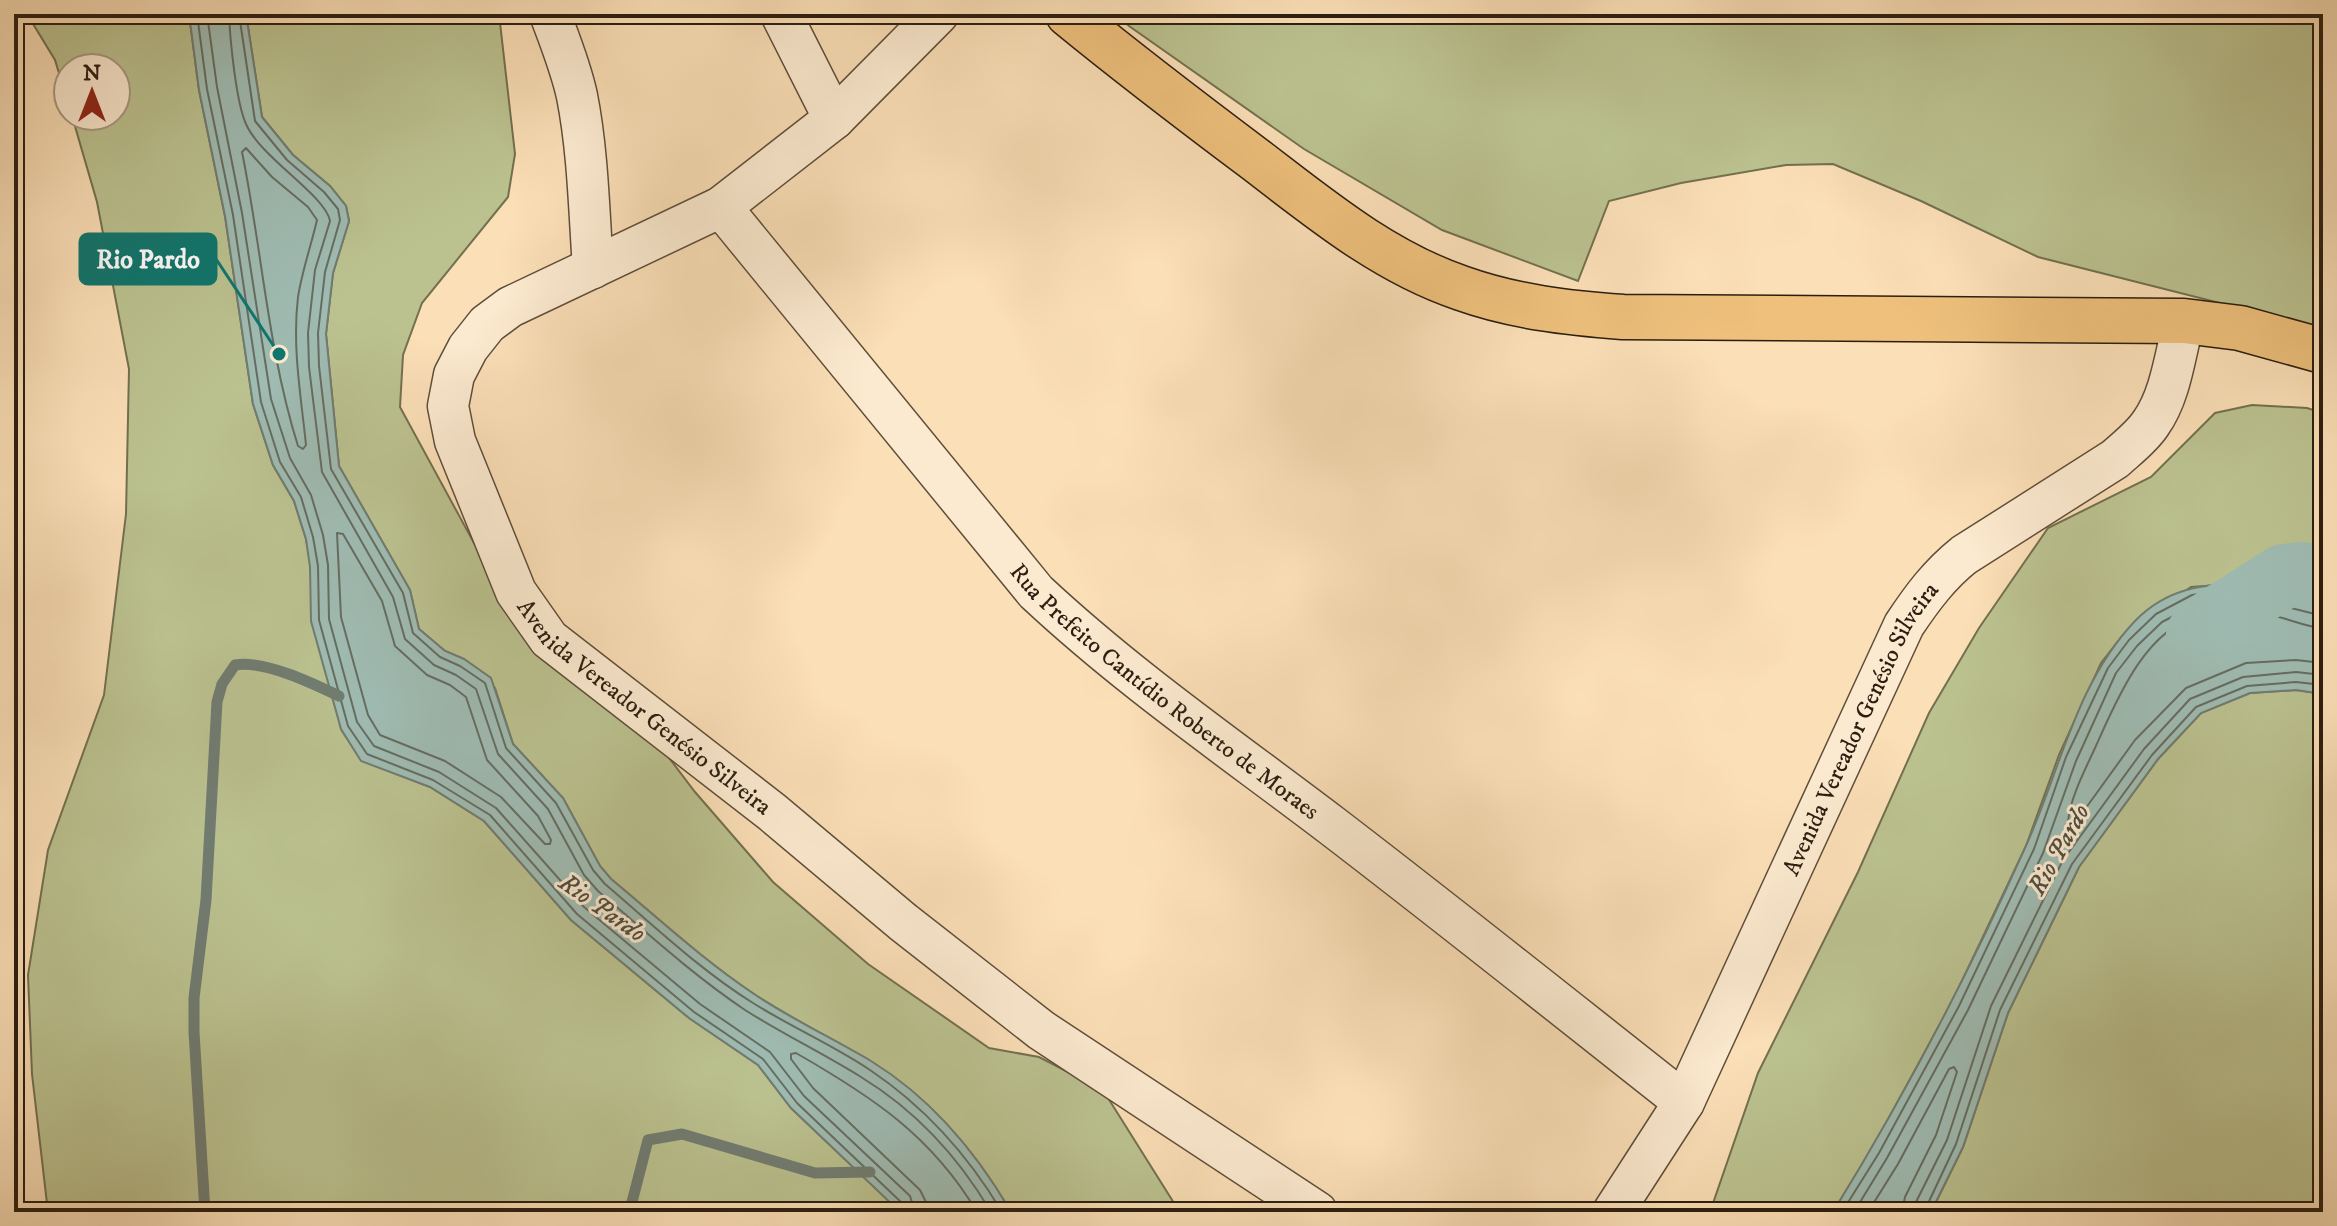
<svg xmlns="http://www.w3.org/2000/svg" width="2337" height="1226" viewBox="0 0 2337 1226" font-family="'IM FELL DW Pica',serif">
  <rect width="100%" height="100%" fill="#fbdfb7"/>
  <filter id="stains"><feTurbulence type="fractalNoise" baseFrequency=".0025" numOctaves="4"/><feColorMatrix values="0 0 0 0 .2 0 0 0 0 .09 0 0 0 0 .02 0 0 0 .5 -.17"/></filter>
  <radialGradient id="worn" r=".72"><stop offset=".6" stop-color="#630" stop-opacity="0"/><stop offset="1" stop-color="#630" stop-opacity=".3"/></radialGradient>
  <!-- green -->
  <path fill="#bbc290" stroke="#737050" stroke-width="2" d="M27,14H189L199,90L225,216L253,404L273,465L294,501L306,539L341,729L361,760L430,787L484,821L571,920L689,1018L758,1065L791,1108L901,1212H48L32,1074L28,975L48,850L104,695L126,514L129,369L97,202L72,116H116V68H68V103L55,60Z
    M246,14H499L515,154L508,197L422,303L403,355L400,407L524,635L641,721L695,792L773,882L868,964L989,1048L1039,1057L1103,1090L1174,1203L1190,1212H1011C976,1152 931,1098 871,1062C833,1038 791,1019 754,994C703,960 658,918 611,879L600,866L563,798L513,744L495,688L464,659L445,651L419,629L410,590L339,466L326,334L333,273L349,221L346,206L330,186L293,155L262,117Z
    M1116,14H2323V329L2038,257L1921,201L1833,164L1786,165L1681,183L1609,201L1578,281L1442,230L1304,149L1129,26Z
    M2252,405L2307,408L2323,413V599L2246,583L2191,587L2123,635L2101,663L2059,755L2026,846L1952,1002L1872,1149L1833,1212H1710L1758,1073L1858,872L1929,713L1979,628L2048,528L2151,477L2215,413Z
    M2296,690L2323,694V1212H1931L1963,1147L2008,1013L2079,867L2158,759L2201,713L2250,693Z"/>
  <!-- water -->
  <path fill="#9fbcb3" stroke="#717d72" stroke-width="2" d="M189,14H246L262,117L293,155L330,186L346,206L349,221L333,273L326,334L339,466L410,590L419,629L445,651L464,659L491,678L513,744L563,798L600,866L611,879C658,918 703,960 754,994C791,1019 832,1038 871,1061C931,1098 976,1152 1011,1212L899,1211L791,1108L758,1065L689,1018L571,920L484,821L430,787L361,761L341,729L311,621L310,567L306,539L294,501L273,465L253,404L225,216L199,90Z
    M2246,583L2275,585L2323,599V694L2296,690L2250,693L2201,713L2158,759L2079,867L2008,1013L1963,1147L1931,1212H1833C1905,1095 1969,973 2025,848C2060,772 2075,684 2135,621C2167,588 2203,584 2246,583Z"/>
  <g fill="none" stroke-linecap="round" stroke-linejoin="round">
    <!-- shore -->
    <path stroke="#656d62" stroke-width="2" d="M197,14L207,89L233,215L261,402L280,462L301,497L313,537L318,566L319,620L348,726L367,754L433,780L490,815L577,914L694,1012L763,1059L797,1103L902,1203L905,1212
      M207,14L217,87L242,213L271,399L290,458L311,495L323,535L328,565L329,619L357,722L374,746L439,772L496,808L584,907L700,1004L770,1052L804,1096L910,1196L915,1212
      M229,14C230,39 236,102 246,124C260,157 326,196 330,221L315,270L308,333L309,367L322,472L393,597L405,639L434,665L456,675L476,689L498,754L548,809L584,875L598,891C646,932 693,975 745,1010C783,1034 824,1054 861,1077C915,1110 959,1158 991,1212
      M239,14L255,121L287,160L324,192L338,209L340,220L325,272L318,333L319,366L331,469L403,593L413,633L440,657L460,666L485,683L506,748L556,803L593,870L605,884C653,925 700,970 753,1003C791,1027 833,1045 870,1070C925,1107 968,1155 1002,1212
      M246,148L272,177L308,207L317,220C311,246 302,271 298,297C292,347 301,396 306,445L303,449L298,446C268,351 262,250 242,152Z
      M337,533L343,534L382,601L395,646L427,675L450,685L466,697L487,760L538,816L551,840L550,844H545L501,797L445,761L380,735L368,715L341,617Z
      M2323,628C2304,627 2288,618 2270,615C2248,611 2218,611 2197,617C2144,630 2115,704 2095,748C2085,770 2070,798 2068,822L2075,823L2135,740L2186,688L2246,663L2296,660L2323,663
      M927,1212L926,1202L920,1190L813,1088L791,1059V1054L796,1053C871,1096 931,1135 977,1212
      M1842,1212L1879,1153L1959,1006L2034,849L2066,757L2108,668L2129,640L2156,614L2192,595L2217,592L2273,593L2323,606
      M1854,1212L1887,1158L1968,1010L2043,853L2076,761L2116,673L2137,646L2162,622L2195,605L2218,602L2271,603L2323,616
      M1868,1212L1898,1164L1949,1069L1954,1067L1957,1072L1936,1135L1905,1197L1902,1212
      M1914,1212L1916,1202L1947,1140L1991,1006L2063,860L2144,749L2190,699L2243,677L2296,672L2323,675
      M1924,1212L1956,1144L2000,1010L2072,864L2152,755L2196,707L2247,686L2296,682L2323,685"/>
    <!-- stream -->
    <path stroke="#717d72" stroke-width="11" d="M205,1212L194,1032V998L206,900L217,702L222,684L235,665C264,660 312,683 339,696
      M627,1212L632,1202L648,1140L682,1134L815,1173L870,1172"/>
    <!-- river -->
    <path stroke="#9fbcb3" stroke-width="64" d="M2198,634L2205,626L2284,576L2302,574L2323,579"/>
    <defs>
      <g id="minor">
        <path d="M550,14C560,41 571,68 577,96C588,152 589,211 593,268"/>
        <path d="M781,14L834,119"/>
        <path id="s1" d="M938,14L834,119L721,207L510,307L487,324L468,348L454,375L448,406L455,441L516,592L549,639L772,812L903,922L1041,1030L1317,1212"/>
        <path id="s2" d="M721,207L1036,592C1128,678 1231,749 1331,825C1450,916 1566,1009 1684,1102"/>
        <path id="s3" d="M1613,1212L1684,1102L1904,625C1922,598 1939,575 1964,555L2115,459C2127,448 2142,437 2151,423C2171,395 2175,354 2184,321"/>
      </g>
      <path id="major" d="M1068,14C1129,64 1192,112 1256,160C1320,209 1384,262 1461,288C1514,307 1568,313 1623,317L2184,321L2240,328L2323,351"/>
    </defs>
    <!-- minor casing -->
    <use href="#minor" stroke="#5f4e3a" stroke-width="43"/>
    <!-- major casing -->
    <use href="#major" stroke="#2b1e10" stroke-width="47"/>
    <!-- minor -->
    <use href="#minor" stroke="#fcead0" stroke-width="40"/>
    <!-- major -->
    <use href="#major" stroke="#eec07c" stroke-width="44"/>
  </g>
  <g text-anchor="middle" stroke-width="6" stroke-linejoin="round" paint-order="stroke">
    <!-- street labels -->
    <g font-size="24" fill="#2b1e10" stroke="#fcead0">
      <text dy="8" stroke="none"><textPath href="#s2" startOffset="660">Rua Prefeito Cantídio Roberto de Moraes</textPath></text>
      <text dy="8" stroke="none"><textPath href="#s1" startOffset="1018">Avenida Vereador Genésio Silveira</textPath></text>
      <text dy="8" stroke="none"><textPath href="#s3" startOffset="544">Avenida Vereador Genésio Silveira</textPath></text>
    </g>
    <!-- water labels -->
    <g font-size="26" font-style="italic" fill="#4e4d41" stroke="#fcead0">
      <text transform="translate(2058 849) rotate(-61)" y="9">Rio Pardo</text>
      <text transform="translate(603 907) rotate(35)" y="9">Rio Pardo</text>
    </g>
  </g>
  <!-- callouts -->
  <path fill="none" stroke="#0f766e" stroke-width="3" d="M279 354L216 259"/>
  <circle fill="#0f766e" stroke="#fcead0" stroke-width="3" cx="279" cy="354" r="8"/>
  <rect fill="#0f766e" stroke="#0f766e" stroke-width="3" x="80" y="234" width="136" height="50" rx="8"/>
  <g font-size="26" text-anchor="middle" font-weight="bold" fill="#fff">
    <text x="148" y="268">Rio Pardo</text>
  </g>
  <!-- margin -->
  <rect width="2337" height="1226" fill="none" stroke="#fbdfb7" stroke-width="48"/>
  <rect x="16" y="16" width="2305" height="1194" fill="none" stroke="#2b1e10" stroke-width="4"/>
  <rect x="24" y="24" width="2289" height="1178" fill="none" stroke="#2b1e10" stroke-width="2"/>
  <!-- north arrow -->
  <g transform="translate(92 92)"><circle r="38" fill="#fcead0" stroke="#a89883" stroke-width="2"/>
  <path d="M0-6L14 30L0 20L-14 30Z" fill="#8f2418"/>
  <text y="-12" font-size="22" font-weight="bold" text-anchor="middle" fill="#2b1e10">N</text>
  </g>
  <rect width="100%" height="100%" filter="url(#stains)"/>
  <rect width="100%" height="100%" fill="url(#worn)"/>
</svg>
